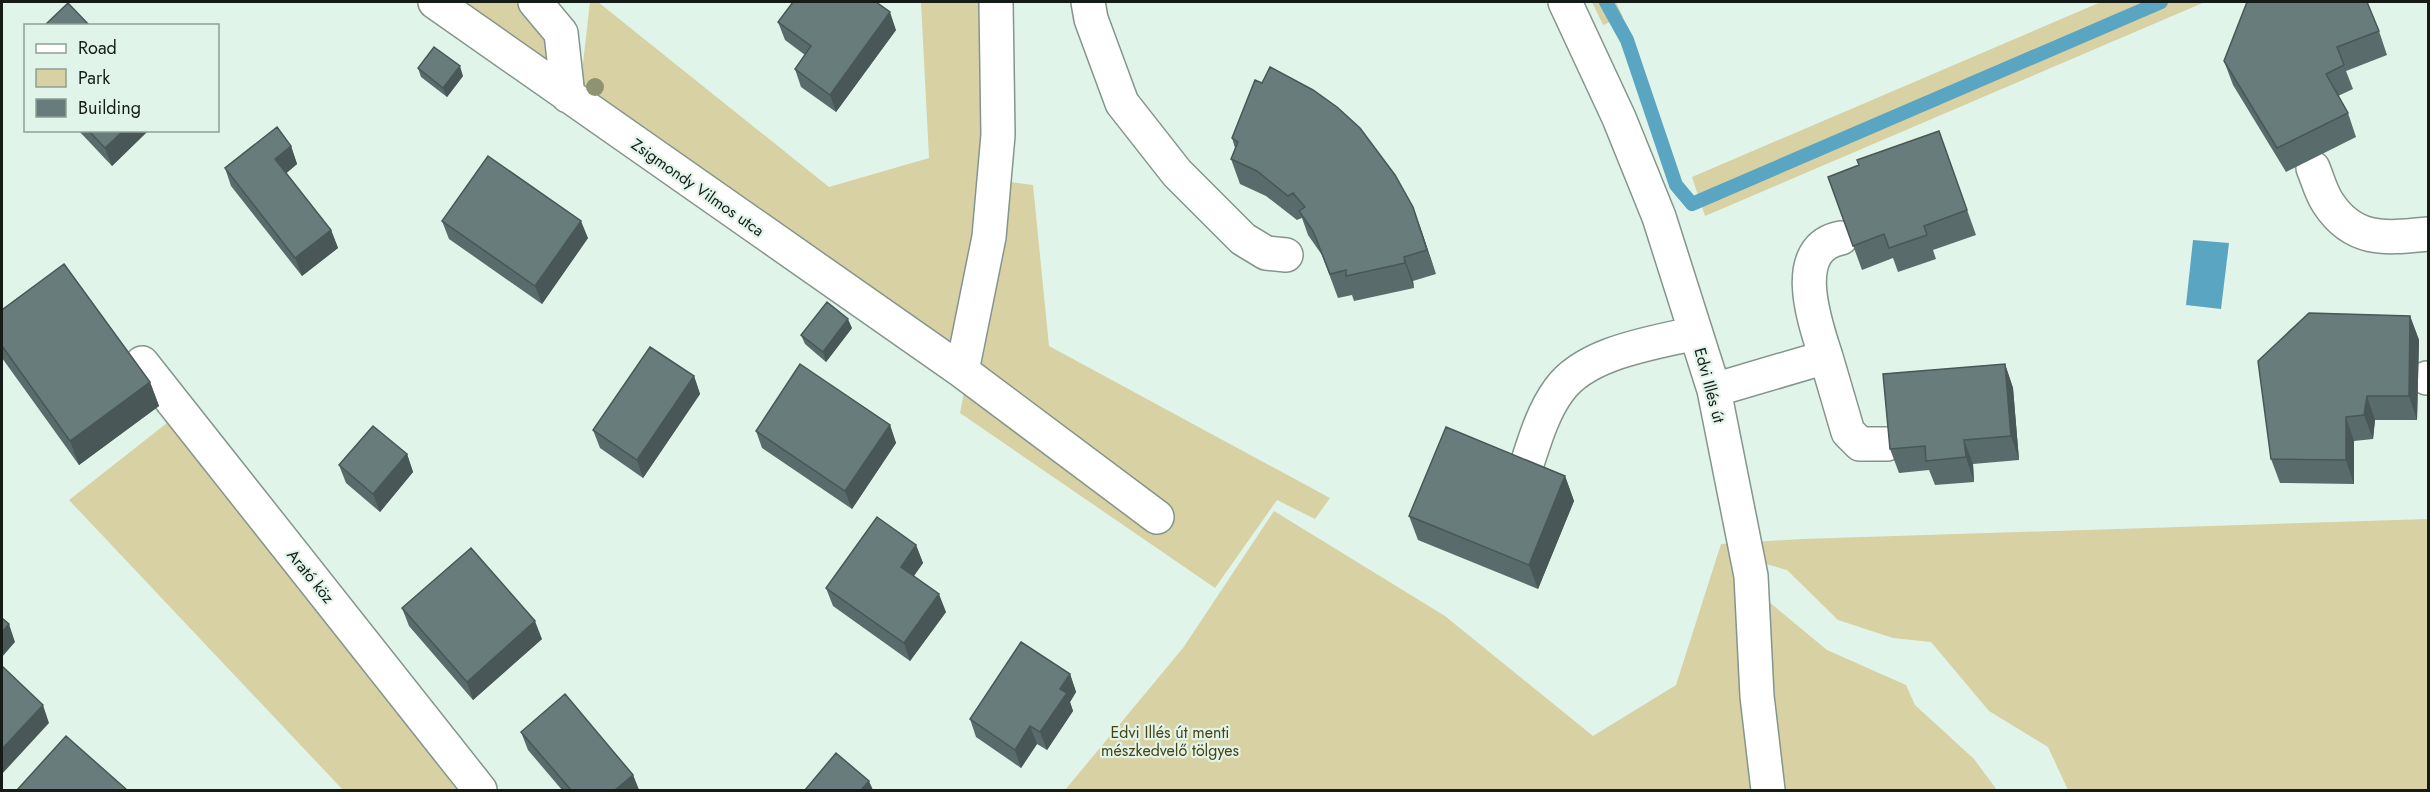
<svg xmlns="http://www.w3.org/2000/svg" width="2430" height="792" viewBox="0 0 2430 792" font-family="Jost,sans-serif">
  <rect width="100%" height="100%" fill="#e1f4ea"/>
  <!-- green -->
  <path fill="#d7d1a3" d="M454,2H522L550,38L558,80Z
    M590,2H598L829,187L929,158L921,2H985L988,27L978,230L954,356L580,90Z
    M1592,2H1616L1623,17L1603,25Z
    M2101,2H2205L1705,216L1692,177Z
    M1004,181L1033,185L1049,346L1330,498L1315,519L1277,500L1215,588L960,413Z
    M167,423L298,581L457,790H343L69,500Z
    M1274,511L1445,616L1593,736L1676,685L1721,544L1802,539L2428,519V790H2068L2048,747L1989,711L1931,642L1893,638L1838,620L1787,570L1763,563V597L1827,650L1906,685L1915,705L1974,759L1997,790H1065L1183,648Z"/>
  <!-- water -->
  <path fill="#5aa5c1" d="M2193,240L2229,243L2221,309L2186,305Z"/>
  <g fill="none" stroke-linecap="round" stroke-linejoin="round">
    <!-- stream -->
    <path stroke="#5aa5c1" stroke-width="14" d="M1606,2L1627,40L1676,185L1692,204L2161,2"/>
    <defs>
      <path id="minor" d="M435,2L962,371L1157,517
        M535,2L561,33L568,96
        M1088,2L1091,19L1122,103L1177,173L1243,239L1266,253L1286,255
        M1565,2L1619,118L1659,217L1714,390L1751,576L1757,696L1768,790
        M2313,168C2318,180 2321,193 2328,203C2354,243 2387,238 2428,234
        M1826,357L1848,432L1860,444H1887
        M142,363L480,790
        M962,371L989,237L998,135L996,2
        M2427,378H2428
        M1714,390L1826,357C1815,323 1788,248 1841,238
        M1525,470C1534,443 1542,413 1559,390C1586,352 1654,343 1696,333"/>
    </defs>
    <!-- minor casing -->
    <use href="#minor" stroke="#84958c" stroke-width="36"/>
    <!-- minor -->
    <use href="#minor" stroke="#fff" stroke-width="33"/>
  </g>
  <!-- trees -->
  <circle fill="#8e9372" cx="595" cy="87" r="9"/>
  <!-- wall -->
  <path fill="#596b6a" d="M778,22L896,30L836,112L801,87L795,69L805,55L785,40Z
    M2379,31L2387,55L2346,71L2353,89L2338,96L2348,113L2356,137L2286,172L2233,85L2224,61Z
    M418,68L463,76L447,97L421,77Z
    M1262,83L1413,207L1436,274L1413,281L1414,288L1354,301L1352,295L1338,298L1322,255L1308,235L1302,218L1297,220L1266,196L1240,184L1231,159L1235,148L1232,138Z
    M78,130H149L112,166Z
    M1939,131L1976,235L1933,250L1936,259L1898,272L1893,258L1862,270L1828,177L1859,165Z
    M291,146L297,164L286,173L331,230L338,248L302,276L231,186L225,168Z
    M442,221L588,238L542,304L449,239Z
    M2,310L150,382L159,406L79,465L2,358Z
    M2410,316L2419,340L2417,420H2375L2373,439L2354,441V484L2280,483L2271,459Z
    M852,328L826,362L805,344L801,335Z
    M2005,364L2013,388L2019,460L1973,464L1974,482L1935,485L1929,470L1899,473L1890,449Z
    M694,376L700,394L643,478L600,448L593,430Z
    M890,425L896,443L852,509L762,448L756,431Z
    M407,454L413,472L380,512L346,483L339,465Z
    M1565,476L1574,501L1538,589L1418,540L1409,516Z
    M916,545L923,563L914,576L946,612L910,661L833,606L826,588Z
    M402,608L542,639L473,700L409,626Z
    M1070,674L1076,692L1070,702L1073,711L1047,750L1037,744L1021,768L976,737L970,719Z
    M521,732L633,775L639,790H562L528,750Z"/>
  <!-- shaded-wall -->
  <path fill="#495756" d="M890,12L896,30L836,112L830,95Z
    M460,66L463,76L447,97L443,88Z
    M124,130H149L112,166L105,148Z
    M291,146L297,164L282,177L275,159Z
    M1413,207L1422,232L1436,274L1427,250Z
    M581,221L588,238L542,304L535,286Z
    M331,230L338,248L302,276L295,258Z
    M1404,257L1413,281L1414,288L1405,263Z
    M2410,316L2419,340L2417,420L2409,396Z
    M848,319L852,328L826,362L823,352Z
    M2005,364L2013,388L2019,460L2011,436Z
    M694,376L700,394L643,478L637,460Z
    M150,382L159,406L79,465L70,441Z
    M2367,396L2375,420L2373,439L2364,415Z
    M2346,417L2354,441V484L2346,460Z
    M890,425L896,443L852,509L845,491Z
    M1964,440L1973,464L1974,482L1966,457Z
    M407,454L413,472L380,512L373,494Z
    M1565,476L1574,501L1538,589L1529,565Z
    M916,545L923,563L907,585L901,567Z
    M939,594L946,612L910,661L904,643Z
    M535,621L542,639L473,700L467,682Z
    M9,624L15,642L2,657V632Z
    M1070,674L1076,692L1070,702L1073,711L1047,750L1040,732L1060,689Z
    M43,705L49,723L2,774V749Z
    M1030,726L1037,744L1021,768L1015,750Z
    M633,775L639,790H615Z
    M869,781L873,790H861Z"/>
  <!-- building -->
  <path fill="#687c7b" stroke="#495756" stroke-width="1.5" d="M793,2H876L890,12L830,95L795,69L811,46L778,22Z
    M2247,2H2367L2379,31L2337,47L2344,65L2326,74L2348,113L2277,148L2224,61Z
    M68,3L90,26H44Z
    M434,47L460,66L443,88L418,68Z
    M1270,67L1313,90L1337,107L1360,128L1395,175L1413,207L1427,250L1404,257L1405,263L1346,276V270L1330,274L1313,231L1299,211L1305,207L1293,193L1288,196L1257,171L1231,159L1238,142L1232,138L1255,80L1262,83Z
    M277,127L291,146L275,159L331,230L295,258L225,168Z
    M88,130H124L105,148Z
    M1939,131L1967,210L1924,226L1927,235L1889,248L1884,234L1853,246L1828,177L1859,165L1857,160Z
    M488,156L581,221L535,286L442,221Z
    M64,264L150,382L70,441L2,346V310Z
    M827,302L848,319L823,352L801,335Z
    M2309,313L2410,316L2409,396H2367L2364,415L2346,417V460L2271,459L2258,361Z
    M650,347L694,376L637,460L593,430Z
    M800,364L890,425L845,491L756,431Z
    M2005,364L2011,436L1964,440L1966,457L1926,461L1925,446L1890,449L1883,374Z
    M373,426L407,454L373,494L339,465Z
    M1446,427L1565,476L1529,565L1409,516Z
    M877,517L916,545L901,567L939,594L904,643L826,588Z
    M471,548L535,621L467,682L402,608Z
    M2,618L9,624L2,632Z
    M1021,642L1070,674L1060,689L1067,693L1040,732L1030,726L1015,750L970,719Z
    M2,666L43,705L2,749Z
    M565,694L633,775L615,790H571L521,732Z
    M66,736L127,790H17Z
    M836,753L869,781L861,790H805Z"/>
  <g text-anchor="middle" stroke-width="4.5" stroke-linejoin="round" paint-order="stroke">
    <!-- street labels -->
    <g font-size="16" fill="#151c18" stroke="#e1f4ea">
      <text transform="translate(698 187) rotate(35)" y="6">Zsigmondy Vilmos utca</text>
      <text transform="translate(1710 385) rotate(75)" y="6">Edvi Illés út</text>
      <text transform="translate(311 576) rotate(51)" y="6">Arató köz</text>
    </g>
    <!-- park labels -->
    <g font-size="16" fill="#4a4310" stroke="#e1f4ea">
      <text x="1170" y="738">Edvi Illés út menti<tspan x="1170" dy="18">mészkedvelő tölgyes</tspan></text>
    </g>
  </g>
  <!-- border -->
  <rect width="2430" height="792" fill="none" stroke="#151c18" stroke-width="6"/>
  <!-- legend -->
  <rect x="24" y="24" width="195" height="108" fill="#e1f4ea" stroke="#8f9e96" stroke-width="1.5"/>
  <rect x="36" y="44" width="30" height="9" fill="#ffffff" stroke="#8f9e96" stroke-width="1.5"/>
  <text x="78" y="54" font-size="18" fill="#151c18">Road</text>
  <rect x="36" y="69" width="30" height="18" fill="#d7d1a3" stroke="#8f9e96" stroke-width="1.5"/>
  <text x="78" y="84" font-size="18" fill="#151c18">Park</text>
  <rect x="36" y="99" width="30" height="18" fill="#687c7b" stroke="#8f9e96" stroke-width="1.5"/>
  <text x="78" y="114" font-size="18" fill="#151c18">Building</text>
</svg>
